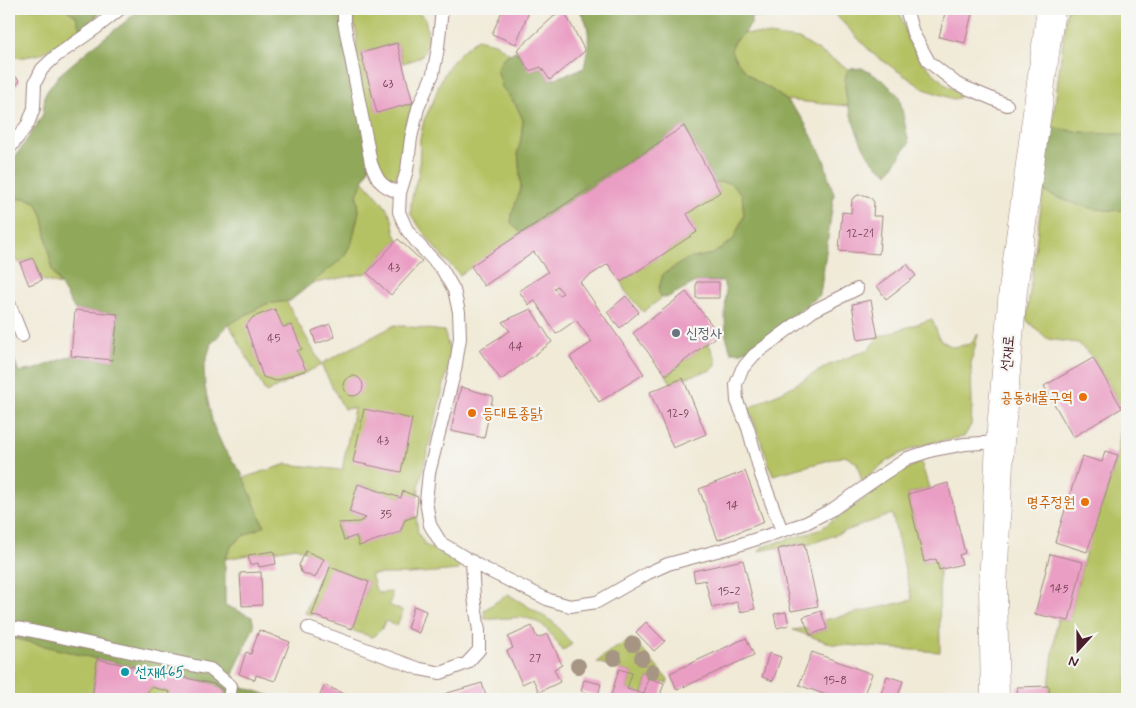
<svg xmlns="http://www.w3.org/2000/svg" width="1136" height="708" viewBox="0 0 1136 708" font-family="Mynerve,'Poor Story',sans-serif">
  <rect width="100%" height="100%" fill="#f6f6f2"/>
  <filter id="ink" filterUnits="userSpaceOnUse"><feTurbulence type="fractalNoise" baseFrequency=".02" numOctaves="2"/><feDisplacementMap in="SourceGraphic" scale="10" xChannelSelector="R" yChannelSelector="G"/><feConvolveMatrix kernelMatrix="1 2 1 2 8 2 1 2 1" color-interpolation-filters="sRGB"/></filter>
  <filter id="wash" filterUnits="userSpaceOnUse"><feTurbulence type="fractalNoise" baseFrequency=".0096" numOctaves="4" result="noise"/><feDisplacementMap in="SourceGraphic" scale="20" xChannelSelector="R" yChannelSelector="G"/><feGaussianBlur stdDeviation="1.12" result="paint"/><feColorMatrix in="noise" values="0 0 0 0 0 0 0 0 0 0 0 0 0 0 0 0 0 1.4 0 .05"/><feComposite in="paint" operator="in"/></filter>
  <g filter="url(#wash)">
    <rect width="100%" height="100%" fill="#f0ead7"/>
    <!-- green -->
    <path fill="#b5c264" stroke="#807048" d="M9,9H105L84,28L41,54L25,57L9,58Z
      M351,9H366L373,16L400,11H415L425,18C427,29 431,45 422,55C417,60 409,61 403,63L397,43L361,53L377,112L413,103L406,124L399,170L396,177L387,179C372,161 380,139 368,124L357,57L356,46L357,36Z
      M830,9H898L904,25L908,41L923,63L946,85L959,92V98L953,99L924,89L873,54Z
      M1067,9H1127V134C1102,134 1077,133 1052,127Z
      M744,33L760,34L799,39L849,69C843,82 845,92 848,106L786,100L772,90L758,82L746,72L737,61L730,50L734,41Z
      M477,39L495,43L510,54L503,58L502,87L516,105L523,120L521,140L518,151L521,188L511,223L521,233L460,275L438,252L411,215V203L414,188L419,173L420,138L424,120L433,102L440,82L449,66L463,50Z
      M363,180C372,191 384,202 391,216C394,224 393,233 398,239L367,273L310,284L343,258L352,242L359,211L357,195Z
      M715,182L730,183L742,194L744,216L733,240L713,254L687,259L658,291L662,298L643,312L625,291L621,282L697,232L687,214L720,192Z
      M1043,191C1068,203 1099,213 1127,210V699H1050L1049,686L1057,619L1069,621L1083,562L1118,455L1122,408L1093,358L1078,343L1048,339L1026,320Z
      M25,198L36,202L43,217L52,270L60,285L42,280L33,258L20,263L9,255V199L10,200Z
      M286,301L321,364L395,325L444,331L451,356L419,486L418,497L403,492L401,498L359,484L349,512L366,518L359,522L338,523L343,540L356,536L359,545L400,532L405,520L416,516L418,533L425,545L461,563L459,570L410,574H371L376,590L379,593L391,592L392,597L389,605L403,611L397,625L385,621L382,629L372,637L351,630L369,582L331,567L312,615L305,613L325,560L296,547L225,559L232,545L243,536L264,525L243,478L287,464L342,470L354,408L344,409L321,365L266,393L229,324L266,304Z
      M932,319L940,340L953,347L971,344L978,334L971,363L972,405L971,425L964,437C936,442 906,447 883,464C876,470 869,476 862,482L857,463L845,456L773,475L749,408L768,398L784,391L829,365L869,349L878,337Z
      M708,342L716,360V366L712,370L683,378L671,383L666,375Z
      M921,462L929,488L908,494L924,562L936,559L939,570L940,652L832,644L793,630L807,628L810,635L827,629L824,620L912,600L892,514L805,546L804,543L759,551L762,547L819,530L853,507L900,472Z
      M508,594L553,622L572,644L562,651C548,628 539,615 509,618C501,618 493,620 485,619L484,610Z
      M9,639H17L97,659L92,699H9Z
      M633,639L668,680L667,684L648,678L643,694L627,689L632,673L597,662L608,652Z
      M151,687L170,692L168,699H143Z"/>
    <!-- forest -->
    <path fill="#90a85a" stroke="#6d6442" d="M65,9H96L97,15L80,30L76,16Z
      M140,9H334L344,22L371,163L357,195L359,211L352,242L343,258L290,301L266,304L229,324L211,344L204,367L205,387L213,425L224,449L241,472L264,526L243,536L232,545L225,559V605L252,617L254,626L233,674L240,686L280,699H223L225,691L214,684L97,659L17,639H9V346L19,372L36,369L71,356L113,360L118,314L75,310L52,270L43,217L36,202L25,198L10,200L9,199V166L36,126L43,114L45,94L59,75L91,48L125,22Z
      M577,9L636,10L637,9H751V24L744,33L734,41L731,51L737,61L746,72L758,82L772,90L786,100L802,118L824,159L828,176L834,194L820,295L755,346L742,352H731L726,336L725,316L726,293L723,281L696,282L668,297L662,298L658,291L663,274L687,259L713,254L733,240L744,216L742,194L730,183L715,182L684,126L521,233L511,223L512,213L521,188L518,151L521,140L523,120L516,105L502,87L497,69L503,58L517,50L529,71L541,67L550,80L584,68C588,48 594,24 577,9Z
      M862,68L883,80L899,96L909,143L888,173C884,170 878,167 875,164C861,151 843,99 845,80C845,76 847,72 849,69Z
      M1052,127C1077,133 1102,134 1127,134V210C1098,213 1069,203 1043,191Z"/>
    <g id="blocks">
      <!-- building -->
      <path fill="#ea9ec4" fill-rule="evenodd" d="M503,9H530L516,44L492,34Z
        M546,9H556V12H546Z
        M562,9H563L585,51L550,80L541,67L529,71L517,50Z
        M755,9H797L798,13L755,15Z
        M946,9H973L965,43L939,37Z
        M397,43L413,103L377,113L361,53Z
        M9,70L20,81L9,93Z
        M9,120L14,125L9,132Z
        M684,126L720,192L687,214L697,232L621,282L608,264L580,282L644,374L599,402L570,357L592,342L576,320L556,334L535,301L529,305L519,291L548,272L534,252L484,286L471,266ZM557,286L563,293L559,295L554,288Z
        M858,195H864L870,197L874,202L873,216H882L879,254L839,251L842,212L851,213L852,199Z
        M398,239L422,261L391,295L367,273Z
        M33,258L42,280L29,285L20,263Z
        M907,264L916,276L886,299L877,286Z
        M696,282H719V298H696Z
        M686,292L719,334L666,375L633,333Z
        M626,296L639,312L620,328L607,312Z
        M871,300L878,337L858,340L852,304Z
        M275,309L283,327L292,325L302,349L297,351L306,370L276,381L263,377L246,326L253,317Z
        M531,309L552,342L501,380L479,350L510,331L502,322Z
        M75,310L118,314L113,360L71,356Z
        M330,324L335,337L316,344L312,331Z
        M1093,358L1122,408L1073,437L1044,386Z
        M343 386a10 10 0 1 1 20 0a10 10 0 1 1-20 0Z
        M683,378L706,434L673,448L650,392Z
        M461,387L493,396L484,438L451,431Z
        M364,409L412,419L401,472L353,462Z
        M1105,451L1118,455L1087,552L1055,542L1082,456L1102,462Z
        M745,471L764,522L718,540L699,489Z
        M948,483L965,553L959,555L962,564L939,570L936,559L924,562L908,494Z
        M358,484L401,498L403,491L418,497L416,516L405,520L400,532L359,546L356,536L344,540L338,523L359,522L366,518L349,512Z
        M804,543L818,606L791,611L778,549Z
        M274,551L276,564L259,567L258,563L250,565L248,555Z
        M306,551L324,559L315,578L301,572L299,565Z
        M1050,554L1083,562L1069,621L1035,614Z
        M743,560L755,609L740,612L737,602L712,608L705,580L695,582L693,571Z
        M330,567L369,582L352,629L312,615Z
        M261,572L262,605L242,606L240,573Z
        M414,606L426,611L419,633L407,628Z
        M821,611L827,629L810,635L803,617Z
        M786,612L789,625L777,628L774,614Z
        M646,622L665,641L654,651L636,632Z
        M532,626L537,638L548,634L562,665L554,669L560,682L539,692L533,679L522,684L507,651L513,648L508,637Z
        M259,630L290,642L275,681L256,675L255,680L239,674L246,652L251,654Z
        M746,638L754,655L677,690L670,673Z
        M812,652L872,674L862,699H837L799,685Z
        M769,653L781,657L773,681L762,677Z
        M97,659L214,684L225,692L223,699H168L170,692L151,687L143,699H92Z
        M619,669L632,673L627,689L644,694L648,678L664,683L659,699H610Z
        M887,676L903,681L897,699H879Z
        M584,680L601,684L598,696L581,691Z
        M482,683L487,699H446L444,694Z
        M325,685L354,699H318Z
        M1049,686L1050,699H1018L1017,687Z
        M503,694L504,699H496L495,697Z"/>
    </g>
  </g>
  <g filter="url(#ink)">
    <use href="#blocks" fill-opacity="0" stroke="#9d8481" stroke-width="1"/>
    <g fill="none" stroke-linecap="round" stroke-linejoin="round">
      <defs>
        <path id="lane" d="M344,9V22L371,163C378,182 381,186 400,193
          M442,9L438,48L433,74L418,108L411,138L407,170L400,193L399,212L407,230L419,245L442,269L454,290L459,312L460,338L455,370L429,473L426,501L430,525L441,543L479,566L549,600L570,606L597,602L648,573L668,564L732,547L806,523L833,509L882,475L908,458L933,450L965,444L1000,442
          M906,9L913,33L929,62L957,84L1007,105
          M9,149L28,124L34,108L35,83L42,69L56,56L96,28L120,9
          M9,303L22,336
          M782,531L761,475L748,428L737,401L736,384L742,369L754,355L813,311L857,289
          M9,628H18L210,669L231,686L229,699
          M308,628L420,669L441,673L467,663L479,650V631L474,597L472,561"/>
        <path id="secondary" d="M995,699L993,586L1000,442L1013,290L1051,9"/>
      </defs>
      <!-- lane casing -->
      <use href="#lane" stroke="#9d8481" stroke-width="14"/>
      <!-- secondary casing -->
      <use href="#secondary" stroke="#9d8481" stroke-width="29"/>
      <!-- lane -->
      <use href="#lane" stroke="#fff" stroke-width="12"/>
      <!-- secondary -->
      <use href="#secondary" stroke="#fff" stroke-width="28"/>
    </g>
    <!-- trees -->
    <g fill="#a69582">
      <circle cx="633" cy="644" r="8"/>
      <circle cx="614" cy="658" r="8"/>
      <circle cx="642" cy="658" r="8"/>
      <circle cx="578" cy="666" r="8"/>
      <circle cx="652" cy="672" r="8"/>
    </g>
  </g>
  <!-- markers -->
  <circle fill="#6b7280" stroke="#f6f6f2" stroke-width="2" cx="676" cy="333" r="5"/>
  <g fill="#e8710a" stroke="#f6f6f2" stroke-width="2">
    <circle cx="1083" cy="397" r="5"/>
    <circle cx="472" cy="413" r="5"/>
    <circle cx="1085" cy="502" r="5"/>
  </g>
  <circle fill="#0f9aa8" stroke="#f6f6f2" stroke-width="2" cx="125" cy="672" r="5"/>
  <g text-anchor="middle" stroke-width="4.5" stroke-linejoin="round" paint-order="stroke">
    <!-- number labels -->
    <g font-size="12" fill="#723f51">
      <text x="388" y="87">63</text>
      <text x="860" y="237">12-21</text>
      <text x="394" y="271">43</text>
      <text x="274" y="342">45</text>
      <text x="516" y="350">44</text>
      <text x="678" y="417">12-9</text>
      <text x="383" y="444">43</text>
      <text x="732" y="509">14</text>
      <text x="386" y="518">35</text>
      <text x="1059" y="592">145</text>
      <text x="729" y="595">15-2</text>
      <text x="535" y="662">27</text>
      <text x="835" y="684">15-8</text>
    </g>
    <!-- worship labels -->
    <g font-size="15" fill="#5b616d" stroke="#f6f6f2" text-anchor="start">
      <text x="686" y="338">신정사</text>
    </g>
    <!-- street labels -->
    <g font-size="15" fill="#4a1f2b" stroke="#f6f6f2">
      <text transform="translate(1007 353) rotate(-85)" y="5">선재로</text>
    </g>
    <!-- food labels -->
    <g font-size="15" fill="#c56008" stroke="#f6f6f2" text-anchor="end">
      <text x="1073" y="402">공동해물구역</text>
      <text x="482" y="418" text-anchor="start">등대토종닭</text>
      <text x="1075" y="507">명주정원</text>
    </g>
    <!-- culture labels -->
    <g font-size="15" fill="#0d838f" stroke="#f6f6f2" text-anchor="start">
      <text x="135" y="677">선재465</text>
    </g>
  </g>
  <!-- margin -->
  <rect width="1136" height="708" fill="none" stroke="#f6f6f2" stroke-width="30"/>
  <!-- north arrow -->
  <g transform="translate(1078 650) rotate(201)" stroke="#f6f6f2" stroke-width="4" paint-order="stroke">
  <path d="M0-4L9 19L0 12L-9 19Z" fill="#4a1f2b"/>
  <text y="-8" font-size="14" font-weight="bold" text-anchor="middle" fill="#4a1f2b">N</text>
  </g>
</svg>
